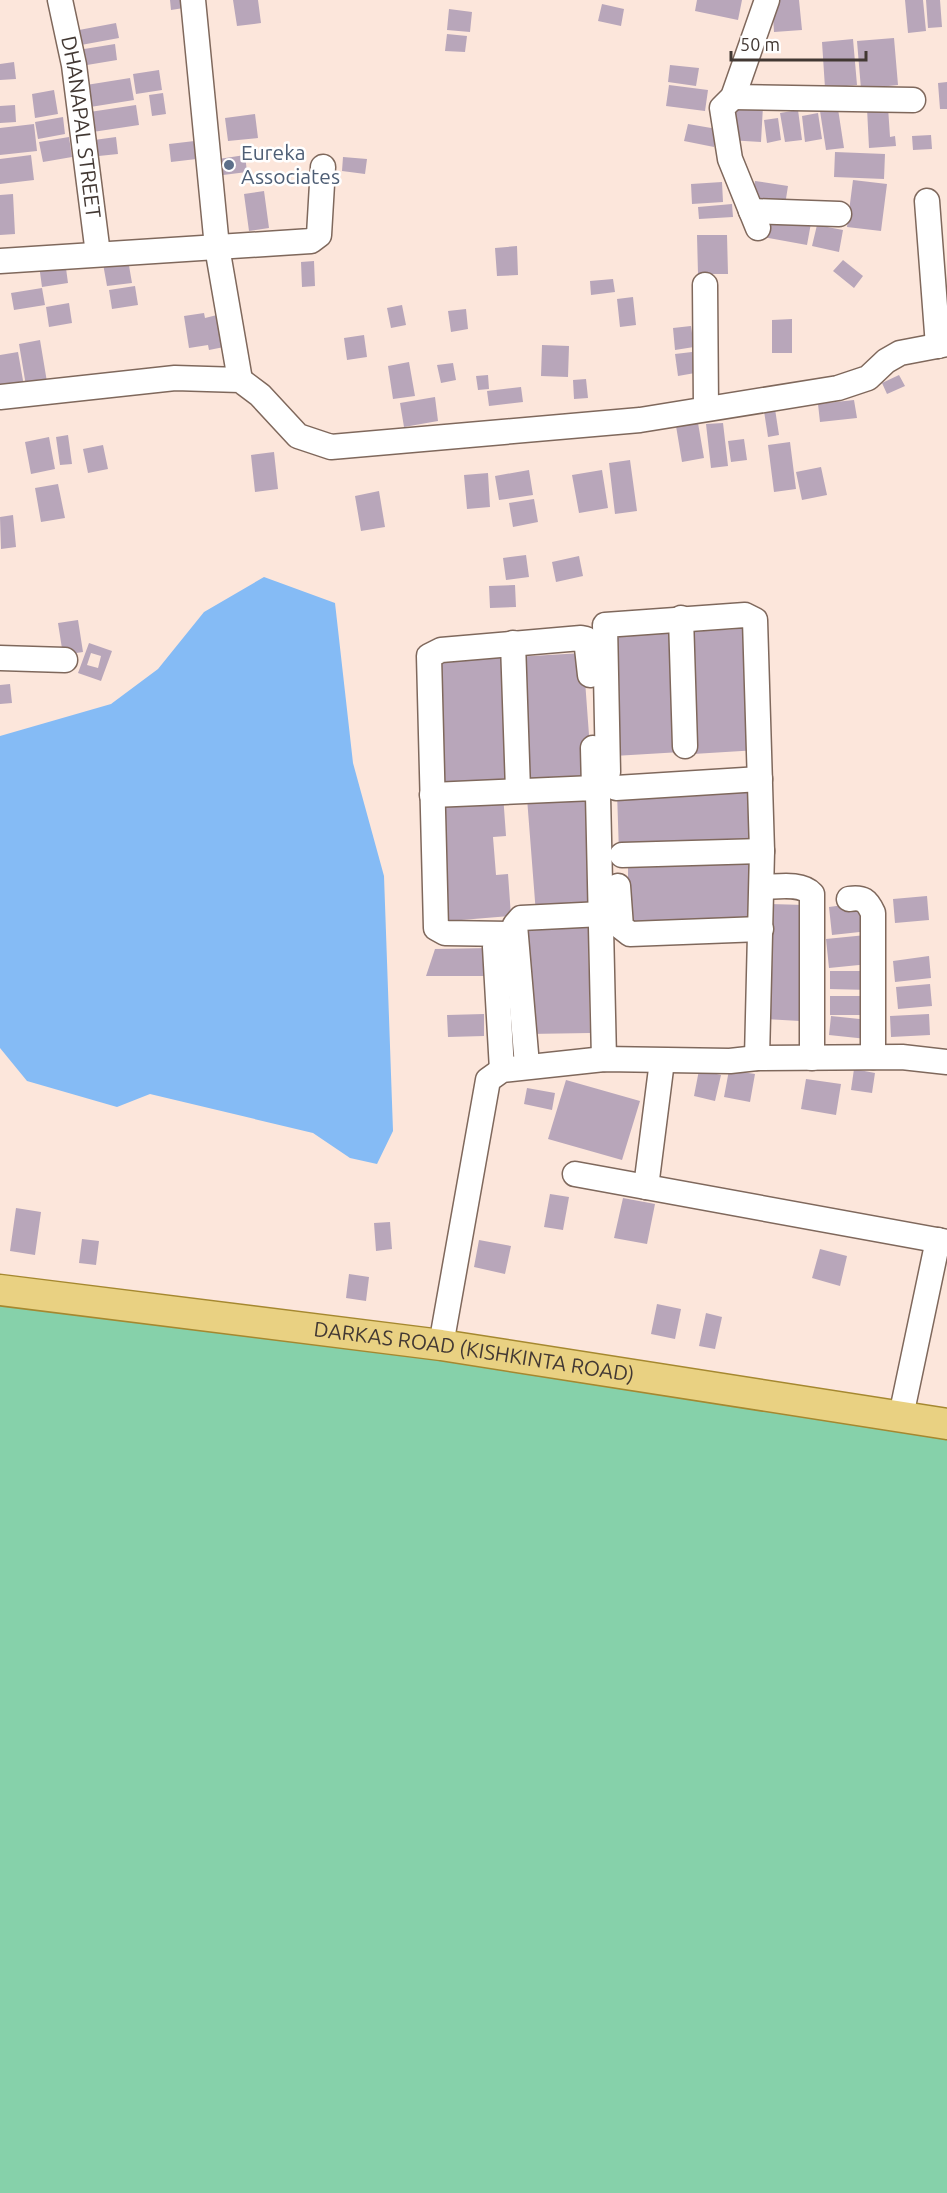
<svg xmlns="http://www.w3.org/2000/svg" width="947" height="2193" viewBox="0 0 947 2193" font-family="Ubuntu,sans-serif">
  <rect width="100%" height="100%" fill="#fce6db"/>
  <!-- green -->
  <path fill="#86d1aa" d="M0,1297L947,1433V2193H0Z"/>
  <!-- water -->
  <path fill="#85bbf5" d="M264,577L335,603L353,763L384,876L393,1131L377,1164L350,1158L313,1133L150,1094L117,1107L27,1081L0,1048V736L111,704L158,669L204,612Z"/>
  <!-- building -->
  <path fill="#b8a6ba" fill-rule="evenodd" d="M170,0H189L190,7L171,10Z
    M233,0H258L261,23L237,26Z
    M697,0H742L738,20L695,11Z
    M772,0H799L802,30L774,32Z
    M905,0H923L926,31L908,33Z
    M926,0H940L942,27L928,28Z
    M602,4L624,9L621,26L598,21Z
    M449,9L472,12L470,32L447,30Z
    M116,23L119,38L81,45L79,30Z
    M447,34L467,36L465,52L445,51Z
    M894,38L898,85L861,89L857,41Z
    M853,39L857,85L825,88L822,42Z
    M115,44L117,60L81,66L78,50Z
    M14,62L16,79L0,80V64Z
    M670,65L699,68L696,86L668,82Z
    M159,70L162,90L136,94L133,74Z
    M130,78L134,100L84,108L80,86Z
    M947,82V109H940L938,83Z
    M669,85L708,90L705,111L666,106Z
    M54,90L58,114L35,118L32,94Z
    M163,93L166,114L152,116L149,95Z
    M730,104L763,106L761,142L728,140Z
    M15,105L16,122L0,123V106Z
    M136,105L139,125L86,133L83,113Z
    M888,107L890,137L895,136L896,146L869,148L867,108Z
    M838,109L844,148L826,150L820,111Z
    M798,110L802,140L785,142L780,113Z
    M818,113L822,139L805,142L802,116Z
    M255,114L258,138L228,141L225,118Z
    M63,117L65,134L38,139L35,122Z
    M778,118L781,140L767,143L764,120Z
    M34,124L37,151L0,155V128Z
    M688,124L717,129L714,147L684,141Z
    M931,135L932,149L913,150L912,136Z
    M69,137L72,157L43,162L39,142Z
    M116,137L118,154L89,157L87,141Z
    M203,140L205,158L171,162L169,144Z
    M835,152L885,154L884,179L834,177Z
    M31,155L34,180L0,184V159Z
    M245,155L247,172L215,176L212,160Z
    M343,157L367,159L365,174L342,171Z
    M853,180L887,184L881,231L847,227Z
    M755,181L788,186L785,205L752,201Z
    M722,182L723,202L692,204L691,184Z
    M264,191L269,228L249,231L244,194Z
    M13,194L15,234L0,235V195Z
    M732,204L733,217L699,219L698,207Z
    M768,215L811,223L807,245L763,237Z
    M817,225L843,230L839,252L812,246Z
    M697,235H727L728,274H698Z
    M517,246L518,275L497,276L495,248Z
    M127,254L132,283L107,286L102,258Z
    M843,260L863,276L854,288L833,271Z
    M65,261L68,283L42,287L39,265Z
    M314,261L315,286L302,287L301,262Z
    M613,279L615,292L591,295L590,281Z
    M135,286L138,305L112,309L109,290Z
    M42,288L45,305L14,310L11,293Z
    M633,297L636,325L620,327L617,299Z
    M69,303L72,323L49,327L46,307Z
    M402,305L406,325L391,328L387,308Z
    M466,309L468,329L451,332L448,311Z
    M204,313L205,318L225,313L229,346L209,350L208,345L189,348L184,316Z
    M792,319V353H772V320Z
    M691,326L694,347L675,350L673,328Z
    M364,335L367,357L347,360L344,338Z
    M40,340L47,382L26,386L19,344Z
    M542,345L569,346L568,377L541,376Z
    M18,352L24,386L0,390V355Z
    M692,352L695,373L678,376L675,354Z
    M409,362L415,396L393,399L388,366Z
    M453,363L456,380L441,383L437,365Z
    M488,375L489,389L478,390L476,376Z
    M899,375L905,386L887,394L882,383Z
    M586,379L588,398L574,399L573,380Z
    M521,387L523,402L489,406L487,391Z
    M435,397L438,421L404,427L400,403Z
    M854,400L857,418L820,422L818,404Z
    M775,409L779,435L768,437L764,411Z
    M698,423L704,458L682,462L676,426Z
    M723,423L728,466L711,468L706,424Z
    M68,435L72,464L60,465L56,437Z
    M49,437L55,469L31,474L25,442Z
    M744,439L747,460L731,462L728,441Z
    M790,442L796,489L774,492L768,445Z
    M103,445L108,469L88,473L83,449Z
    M274,452L278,489L255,492L251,455Z
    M630,460L637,511L615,514L609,463Z
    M821,467L827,495L802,500L796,472Z
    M529,470L533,495L499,500L495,476Z
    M602,470L608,508L579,513L572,475Z
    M488,473L490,507L467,509L464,475Z
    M58,484L65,518L41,522L35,488Z
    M379,491L385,527L361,531L355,496Z
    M534,499L538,522L513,527L509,503Z
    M13,515L16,547L1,549L0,517Z
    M526,555L529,577L506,580L503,558Z
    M579,556L583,576L556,582L552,562Z
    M515,585L516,607L490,608L489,586Z
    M78,620L83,652L63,655L58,623Z
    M754,628L758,750L693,754L687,632Z
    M675,630L681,752L614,756L608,634Z
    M89,643L112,651L101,681L78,673ZM91,653L101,656L98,668L87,665Z
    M583,653L592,776L521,781L514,657Z
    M506,654L514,778L444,783L436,659Z
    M10,684L12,703L0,704V685Z
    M750,788L751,849L619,853L617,792Z
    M593,793L599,910L536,914L527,798Z
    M503,794L506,836L493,837L496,875L508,874L511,916L449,921L440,799Z
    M754,856L755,925L628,926V857Z
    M927,896L929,920L895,923L893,899Z
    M866,902L869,931L832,935L829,907Z
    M770,904L805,905L800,1021L765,1019Z
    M588,919L590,1033L528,1034L525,923Z
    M866,935L869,964L829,968L826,939Z
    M490,948L491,976H426L435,949Z
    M929,956L931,978L895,982L893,961Z
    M830,971H870V990L830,989Z
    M930,984L932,1006L898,1009L896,987Z
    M830,996H868V1015H830Z
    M484,1014V1036L448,1037L447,1015Z
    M929,1014L930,1035L891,1037L890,1016Z
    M831,1016L869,1020L867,1039L829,1035Z
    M854,1069L875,1073L872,1093L851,1090Z
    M699,1070L721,1075L715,1101L694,1096Z
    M729,1070L755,1074L750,1102L724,1097Z
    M806,1079L841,1084L836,1115L801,1109Z
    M566,1080L640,1101L622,1160L548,1139Z
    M527,1088L555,1093L552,1110L524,1104Z
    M550,1194L569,1197L563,1230L544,1227Z
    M623,1198L655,1204L647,1244L614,1238Z
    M16,1208L41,1212L35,1255L10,1251Z
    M390,1222L392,1249L376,1251L374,1223Z
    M82,1239L99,1241L96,1265L79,1263Z
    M479,1240L511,1246L505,1274L474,1267Z
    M820,1249L847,1256L840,1286L812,1278Z
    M349,1274L369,1277L366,1301L346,1298Z
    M657,1304L681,1309L675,1339L651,1334Z
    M706,1313L722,1317L715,1349L699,1346Z"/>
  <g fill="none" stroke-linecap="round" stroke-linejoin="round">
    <defs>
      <g id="minor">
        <path id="s1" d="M60,0L74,65L98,254"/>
        <path d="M193,0L217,247L240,380"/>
        <path d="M733,97L913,100"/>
        <path d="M927,201L938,346"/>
        <path d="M751,211L839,214"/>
        <path d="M758,228L730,159L722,108L733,97L767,0"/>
        <path d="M0,261L311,241L319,235L323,167"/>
        <path d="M705,285L706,407"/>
        <path d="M0,397L175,378L240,380L260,395L298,436L331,447L640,420L838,388L868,378L886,361L900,353L947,344"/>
        <path d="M681,618L685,746"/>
        <path d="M513,643L518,790"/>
        <path d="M0,658L65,660"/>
        <path d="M593,748L594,788"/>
        <path d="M608,772L605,625L745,615L755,620L762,851L757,1058"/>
        <path d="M616,788L760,779"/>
        <path d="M432,795L594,788L598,795L604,1059"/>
        <path d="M622,855L762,851"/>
        <path d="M618,886L621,927L630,934L761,929"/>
        <path d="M762,887C777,887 801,882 812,894V1058"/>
        <path d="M849,899C863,897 867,900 873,913V1057"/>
        <path d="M515,934L445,933L436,928L429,656L441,650L581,638L586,639L590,675"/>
        <path d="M495,947L502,1070"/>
        <path d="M527,1065L515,925L521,918L602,914"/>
        <path d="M575,1174L947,1242"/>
        <path d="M646,1187L662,1061"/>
        <path d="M441,1345L488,1080L502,1070L604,1059L730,1061L757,1058L902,1057L947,1062"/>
        <path d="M901,1416L938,1240"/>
      </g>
      <g id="major">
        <path id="s2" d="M0,1290L441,1345L947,1424"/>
      </g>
    </defs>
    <!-- minor casing -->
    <use href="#minor" stroke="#7f685c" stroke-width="27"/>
    <!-- major casing -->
    <use href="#major" stroke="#a58830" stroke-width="33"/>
    <!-- minor -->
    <use href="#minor" stroke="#fff" stroke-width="24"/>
    <!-- major -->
    <use href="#major" stroke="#e9d182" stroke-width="30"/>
  </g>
  <!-- markers -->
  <circle fill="#5c6f8a" stroke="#fff" stroke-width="2" cx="229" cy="165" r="6"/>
  <g text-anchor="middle" stroke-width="5" stroke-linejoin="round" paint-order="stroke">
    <!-- street labels -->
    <g font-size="21" fill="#423833" stroke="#fff">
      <text dy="7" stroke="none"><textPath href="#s1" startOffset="129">DHANAPAL STREET</textPath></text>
      <text dy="7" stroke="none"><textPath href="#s2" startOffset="478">DARKAS ROAD (KISHKINTA ROAD)</textPath></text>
    </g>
    <!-- service labels -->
    <g font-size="21" fill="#4e5e75" stroke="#fff" text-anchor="start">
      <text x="241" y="160">Eureka<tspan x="241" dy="24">Associates</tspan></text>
    </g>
  </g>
  <!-- scale -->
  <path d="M731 51v9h135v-9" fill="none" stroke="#423833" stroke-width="3"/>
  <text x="740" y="51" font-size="18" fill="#423833" stroke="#ffffff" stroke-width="4.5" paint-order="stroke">50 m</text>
</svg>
